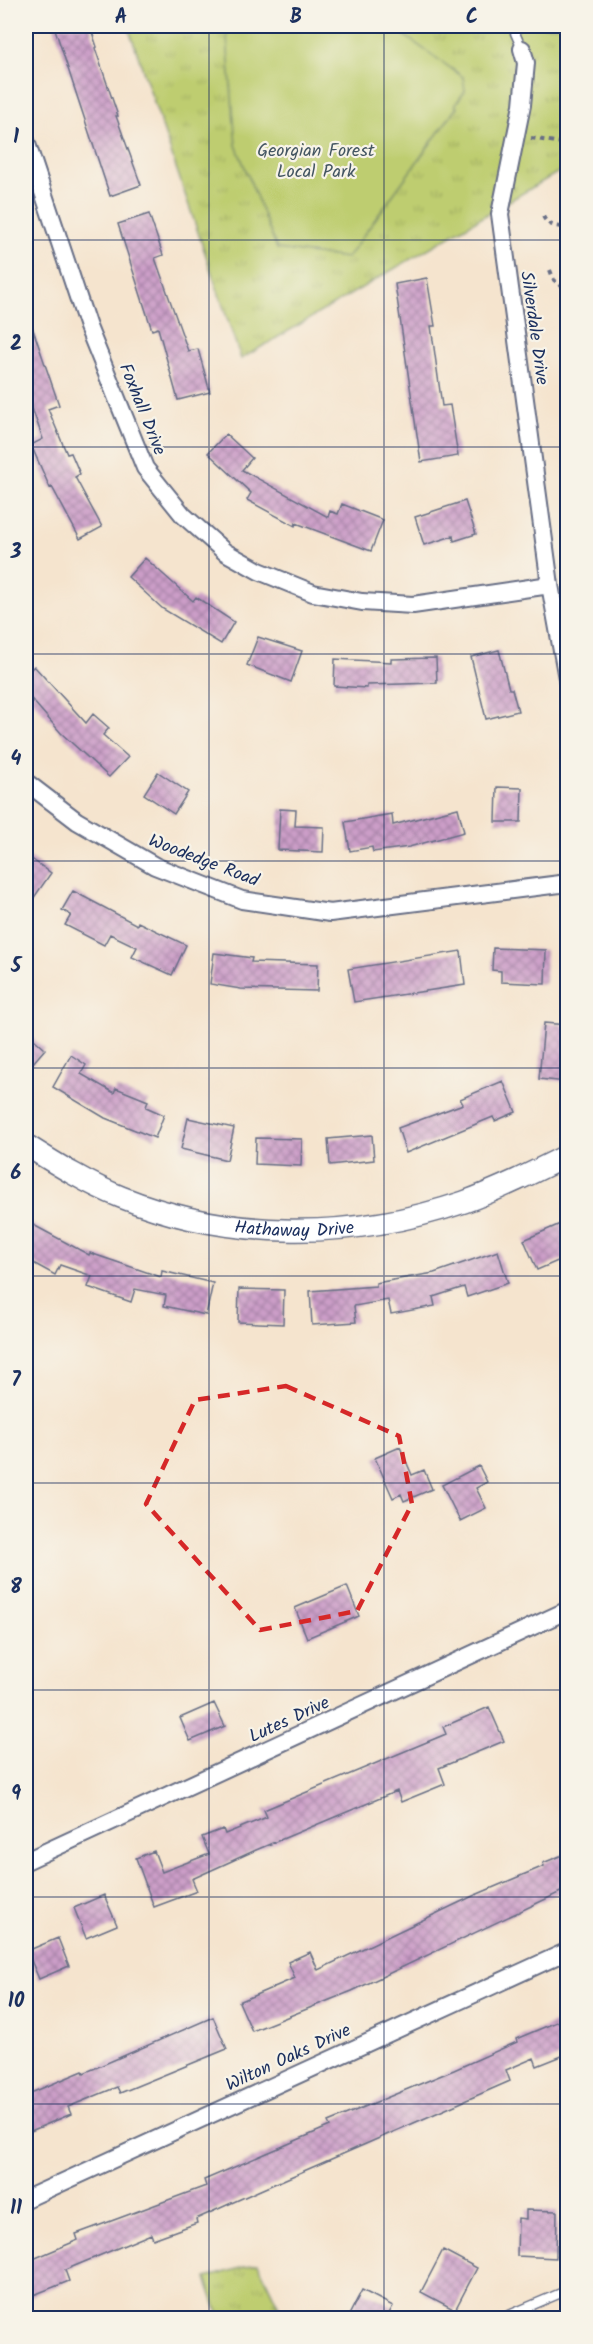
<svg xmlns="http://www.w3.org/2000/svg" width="593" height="2344" viewBox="0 0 593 2344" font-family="Kalam,sans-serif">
  <defs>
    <pattern id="grass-tufts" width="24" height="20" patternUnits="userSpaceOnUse" patternTransform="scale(1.5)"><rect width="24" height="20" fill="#becd70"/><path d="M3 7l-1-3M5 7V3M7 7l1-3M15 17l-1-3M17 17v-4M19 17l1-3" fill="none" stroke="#a3b063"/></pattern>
    <pattern id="building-cross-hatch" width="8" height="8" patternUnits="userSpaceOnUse" patternTransform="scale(1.5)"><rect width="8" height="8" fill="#cc9ec8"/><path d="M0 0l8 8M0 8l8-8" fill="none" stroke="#a581a6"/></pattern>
  </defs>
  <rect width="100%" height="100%" fill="#f7f3e8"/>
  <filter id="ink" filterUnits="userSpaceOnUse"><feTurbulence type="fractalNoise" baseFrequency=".0167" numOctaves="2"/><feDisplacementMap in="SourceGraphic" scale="12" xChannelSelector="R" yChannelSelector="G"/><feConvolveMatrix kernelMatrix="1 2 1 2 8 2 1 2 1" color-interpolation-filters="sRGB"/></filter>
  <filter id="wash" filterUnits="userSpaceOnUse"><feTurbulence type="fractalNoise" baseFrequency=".008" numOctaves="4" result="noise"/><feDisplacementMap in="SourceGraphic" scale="24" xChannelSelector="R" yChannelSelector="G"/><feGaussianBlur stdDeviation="1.35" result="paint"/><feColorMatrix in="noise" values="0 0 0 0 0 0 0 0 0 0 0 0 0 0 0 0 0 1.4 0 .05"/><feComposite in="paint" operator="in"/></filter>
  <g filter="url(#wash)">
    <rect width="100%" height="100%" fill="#f5e4ce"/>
    <!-- grass -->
    <path fill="url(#grass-tufts)" stroke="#6c7e67" stroke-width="1.5" d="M128,26H564L568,34L567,167L241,359Z
      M258,2263L284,2318H220L206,2278Z"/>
    <!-- garden -->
    <path fill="#becd70" stroke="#6c7e67" stroke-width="1.5" d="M226,26H391L463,77L465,91L455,105L457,107L347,258L277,249L236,145Z"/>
    <g id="blocks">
      <!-- building -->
      <path fill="url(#building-cross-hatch)" d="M54,26H90L97,47L95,48L118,116H116L141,185L110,196Z
        M149,214L163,255L155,258L188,351L198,349L210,392L178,400L158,328L152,330L118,224Z
        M427,278L435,326H431L442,406L450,405L458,456L421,462L395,284Z
        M26,315H28L59,405L48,409L67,454L71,453L80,474L75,477L102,527L80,539L52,487L50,488L31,445L43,439L28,397L26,398Z
        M226,434L252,458L242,470L328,517L330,511L338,514L342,504L383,520L371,551L296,523L295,526L247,500L251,493L208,453Z
        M465,501L476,534L454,541L453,536L424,545L415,517Z
        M145,558L193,601L196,597L234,622L221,644L163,609L128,577Z
        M258,637L302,651L291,682L247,665Z
        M499,650L509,689H512L518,711L486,719L471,657Z
        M436,658L437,683L367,685V688L334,686L335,659L391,662V659Z
        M34,666L86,723L93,714L109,728L103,735L128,757L109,777L61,733L26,693V674Z
        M158,772L188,792L174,814L144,794Z
        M497,787L522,788L521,822H496Z
        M458,808L464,832L409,847L373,852L372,847L350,851L345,822L392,814L393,825Z
        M280,809L296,810L295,826L324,827L323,852L278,850Z
        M26,855L51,873L26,909Z
        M73,891L137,925L138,922L186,945L172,975L132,957L137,947L110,934L104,945L65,925L71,915L62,910Z
        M493,948L546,950L545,984L501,982V971L492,970Z
        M461,951L465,985L354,1002L348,969Z
        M214,953L252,958L251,962L318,964L317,991L241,989L210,984Z
        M544,1023L567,1025V1082L539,1079Z
        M26,1032L45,1049L26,1071Z
        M71,1055L86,1065L81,1074L114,1093L116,1088L148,1101L146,1107L164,1115L155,1138L105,1118L53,1087Z
        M503,1081L516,1112L495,1121L493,1117L406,1153L398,1128L463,1104L460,1099Z
        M188,1118L234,1128L227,1160L181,1149Z
        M372,1135L374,1160L330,1165L328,1139Z
        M256,1138L302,1139L301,1166L255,1164Z
        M26,1221L89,1255L90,1253L161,1277L162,1271L213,1283L206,1315L164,1306L166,1295L135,1289L131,1302L88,1287L92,1276L60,1265L55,1275L26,1259Z
        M567,1221V1257L537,1270L524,1240Z
        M498,1251L508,1283L467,1297L464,1287L433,1297L435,1306L391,1314L388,1300L354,1306L356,1322L312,1325L310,1291L376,1286V1283L434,1273Z
        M239,1289L284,1290L283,1324L238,1322Z
        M400,1447L412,1475L424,1470L432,1489L404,1501L401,1494L393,1498L375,1458Z
        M479,1466L487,1482L476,1488L486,1508L460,1521L442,1485Z
        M347,1586L359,1616L307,1638L295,1608Z
        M214,1703L225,1726L190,1741L180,1718Z
        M489,1707L504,1741L439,1768L445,1784L401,1802L397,1791L256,1850L192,1879L197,1891L154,1907L136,1858L154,1851L162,1872L209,1854L202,1837L223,1829L225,1834L267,1817L264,1810L446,1734L443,1727Z
        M567,1853V1889L352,1991L252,2031L239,2002L295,1978L288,1962L310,1952L318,1970L473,1896L544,1866L543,1863Z
        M104,1895L117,1925L86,1938L74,1908Z
        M58,1938L69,1966L39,1979L27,1951Z
        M213,2017L227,2049L120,2093L117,2087L68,2107L71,2114L26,2133V2095L83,2071L84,2073Z
        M559,2021L567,2041V2054L537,2066L534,2058L506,2070L510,2081L258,2191L196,2219L197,2223L153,2239L151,2234L65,2270L69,2281L26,2298V2262L78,2240L76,2234L206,2186L204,2180L330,2126L328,2122L454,2070L517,2042L516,2039Z
        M526,2210L557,2211L556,2258L517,2256L518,2218L526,2219Z
        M443,2250L477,2268L455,2310L421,2292Z
        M362,2290L393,2306L386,2319H347Z"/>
    </g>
  </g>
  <g filter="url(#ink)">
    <use href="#blocks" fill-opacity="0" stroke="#676e85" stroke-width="1.5"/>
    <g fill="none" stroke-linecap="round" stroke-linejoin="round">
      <defs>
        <path id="service" d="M512,26L522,49
          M502,2318L568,2290"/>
        <path id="minor" d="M522,49L526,63L522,105L500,214L550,585L568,684
          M26,141L88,327L145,468L183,515L225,552L259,571L313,593L362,602L413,605L550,585
          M26,782L77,821L155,866L242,900L330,913L568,883
          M26,1861L568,1610
          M26,2199L568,1951"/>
        <g id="tertiary">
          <path id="s1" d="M26,1145C56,1164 88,1184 121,1197C231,1241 353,1240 464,1202C500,1189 534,1172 568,1155"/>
        </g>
      </defs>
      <!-- service casing -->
      <use href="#service" stroke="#676e85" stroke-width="11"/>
      <!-- minor casing -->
      <use href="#minor" stroke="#676e85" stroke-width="20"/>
      <!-- tertiary casing -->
      <use href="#tertiary" stroke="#676e85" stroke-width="24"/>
      <!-- path -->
      <path stroke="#676e85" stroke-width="4" stroke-dasharray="4.5 4.5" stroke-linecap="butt" d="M531,138L568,144
        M543,216C547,226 558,228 568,226
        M550,270L554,280L568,291
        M562,350L568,359"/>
      <!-- service -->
      <use href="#service" stroke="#fff" stroke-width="8"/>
      <!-- minor -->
      <use href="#minor" stroke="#fff" stroke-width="16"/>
      <!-- tertiary -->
      <use href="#tertiary" stroke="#fff" stroke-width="21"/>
    </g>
  </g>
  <!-- marked area -->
  <path fill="none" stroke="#d62828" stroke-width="4.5" stroke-dasharray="12 8" stroke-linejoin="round" d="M286,1386L399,1436L412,1504L357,1611L260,1630L146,1504L195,1400Z"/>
  <!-- grid -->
  <path fill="none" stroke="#1b2f5e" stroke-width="1.5" stroke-opacity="0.55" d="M209,26V2318M384,26V2318M26,240H568M26,447H568M26,654H568M26,861H568M26,1068H568M26,1276H568M26,1483H568M26,1690H568M26,1897H568M26,2104H568"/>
  <g text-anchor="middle" stroke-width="4.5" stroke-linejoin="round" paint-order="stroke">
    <!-- park labels -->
    <g font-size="18" fill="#445662" stroke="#f7f3e8">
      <text x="316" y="156">Georgian Forest<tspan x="316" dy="21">Local Park</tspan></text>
    </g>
    <!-- street labels -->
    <g font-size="18" fill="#1b2f5e" stroke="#f7f3e8">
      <text transform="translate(535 328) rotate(82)" y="6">Silverdale Drive</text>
      <text transform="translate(143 409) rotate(68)" y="6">Foxhall Drive</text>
      <text transform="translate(204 860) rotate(21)" y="6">Woodedge Road</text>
      <text dy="6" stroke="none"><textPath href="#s1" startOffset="286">Hathaway Drive</textPath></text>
      <text transform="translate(289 1719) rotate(-25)" y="6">Lutes Drive</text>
      <text transform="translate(288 2057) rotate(-25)" y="6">Wilton Oaks Drive</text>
    </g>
  </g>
  <!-- margin -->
  <rect width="593" height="2344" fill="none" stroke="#f7f3e8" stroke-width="66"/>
  <rect x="33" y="33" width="527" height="2278" fill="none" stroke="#1b2f5e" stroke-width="2"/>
  <g font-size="20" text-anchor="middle" font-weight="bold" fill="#1b2f5e">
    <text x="121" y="23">A</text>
    <text x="296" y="23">B</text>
    <text x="472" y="23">C</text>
    <text x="16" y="143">1</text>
    <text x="16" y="350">2</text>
    <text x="16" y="558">3</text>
    <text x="16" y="765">4</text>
    <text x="16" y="972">5</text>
    <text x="16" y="1179">6</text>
    <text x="16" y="1386">7</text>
    <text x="16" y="1593">8</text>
    <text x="16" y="1800">9</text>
    <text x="16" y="2007">10</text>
    <text x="16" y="2214">11</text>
  </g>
</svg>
